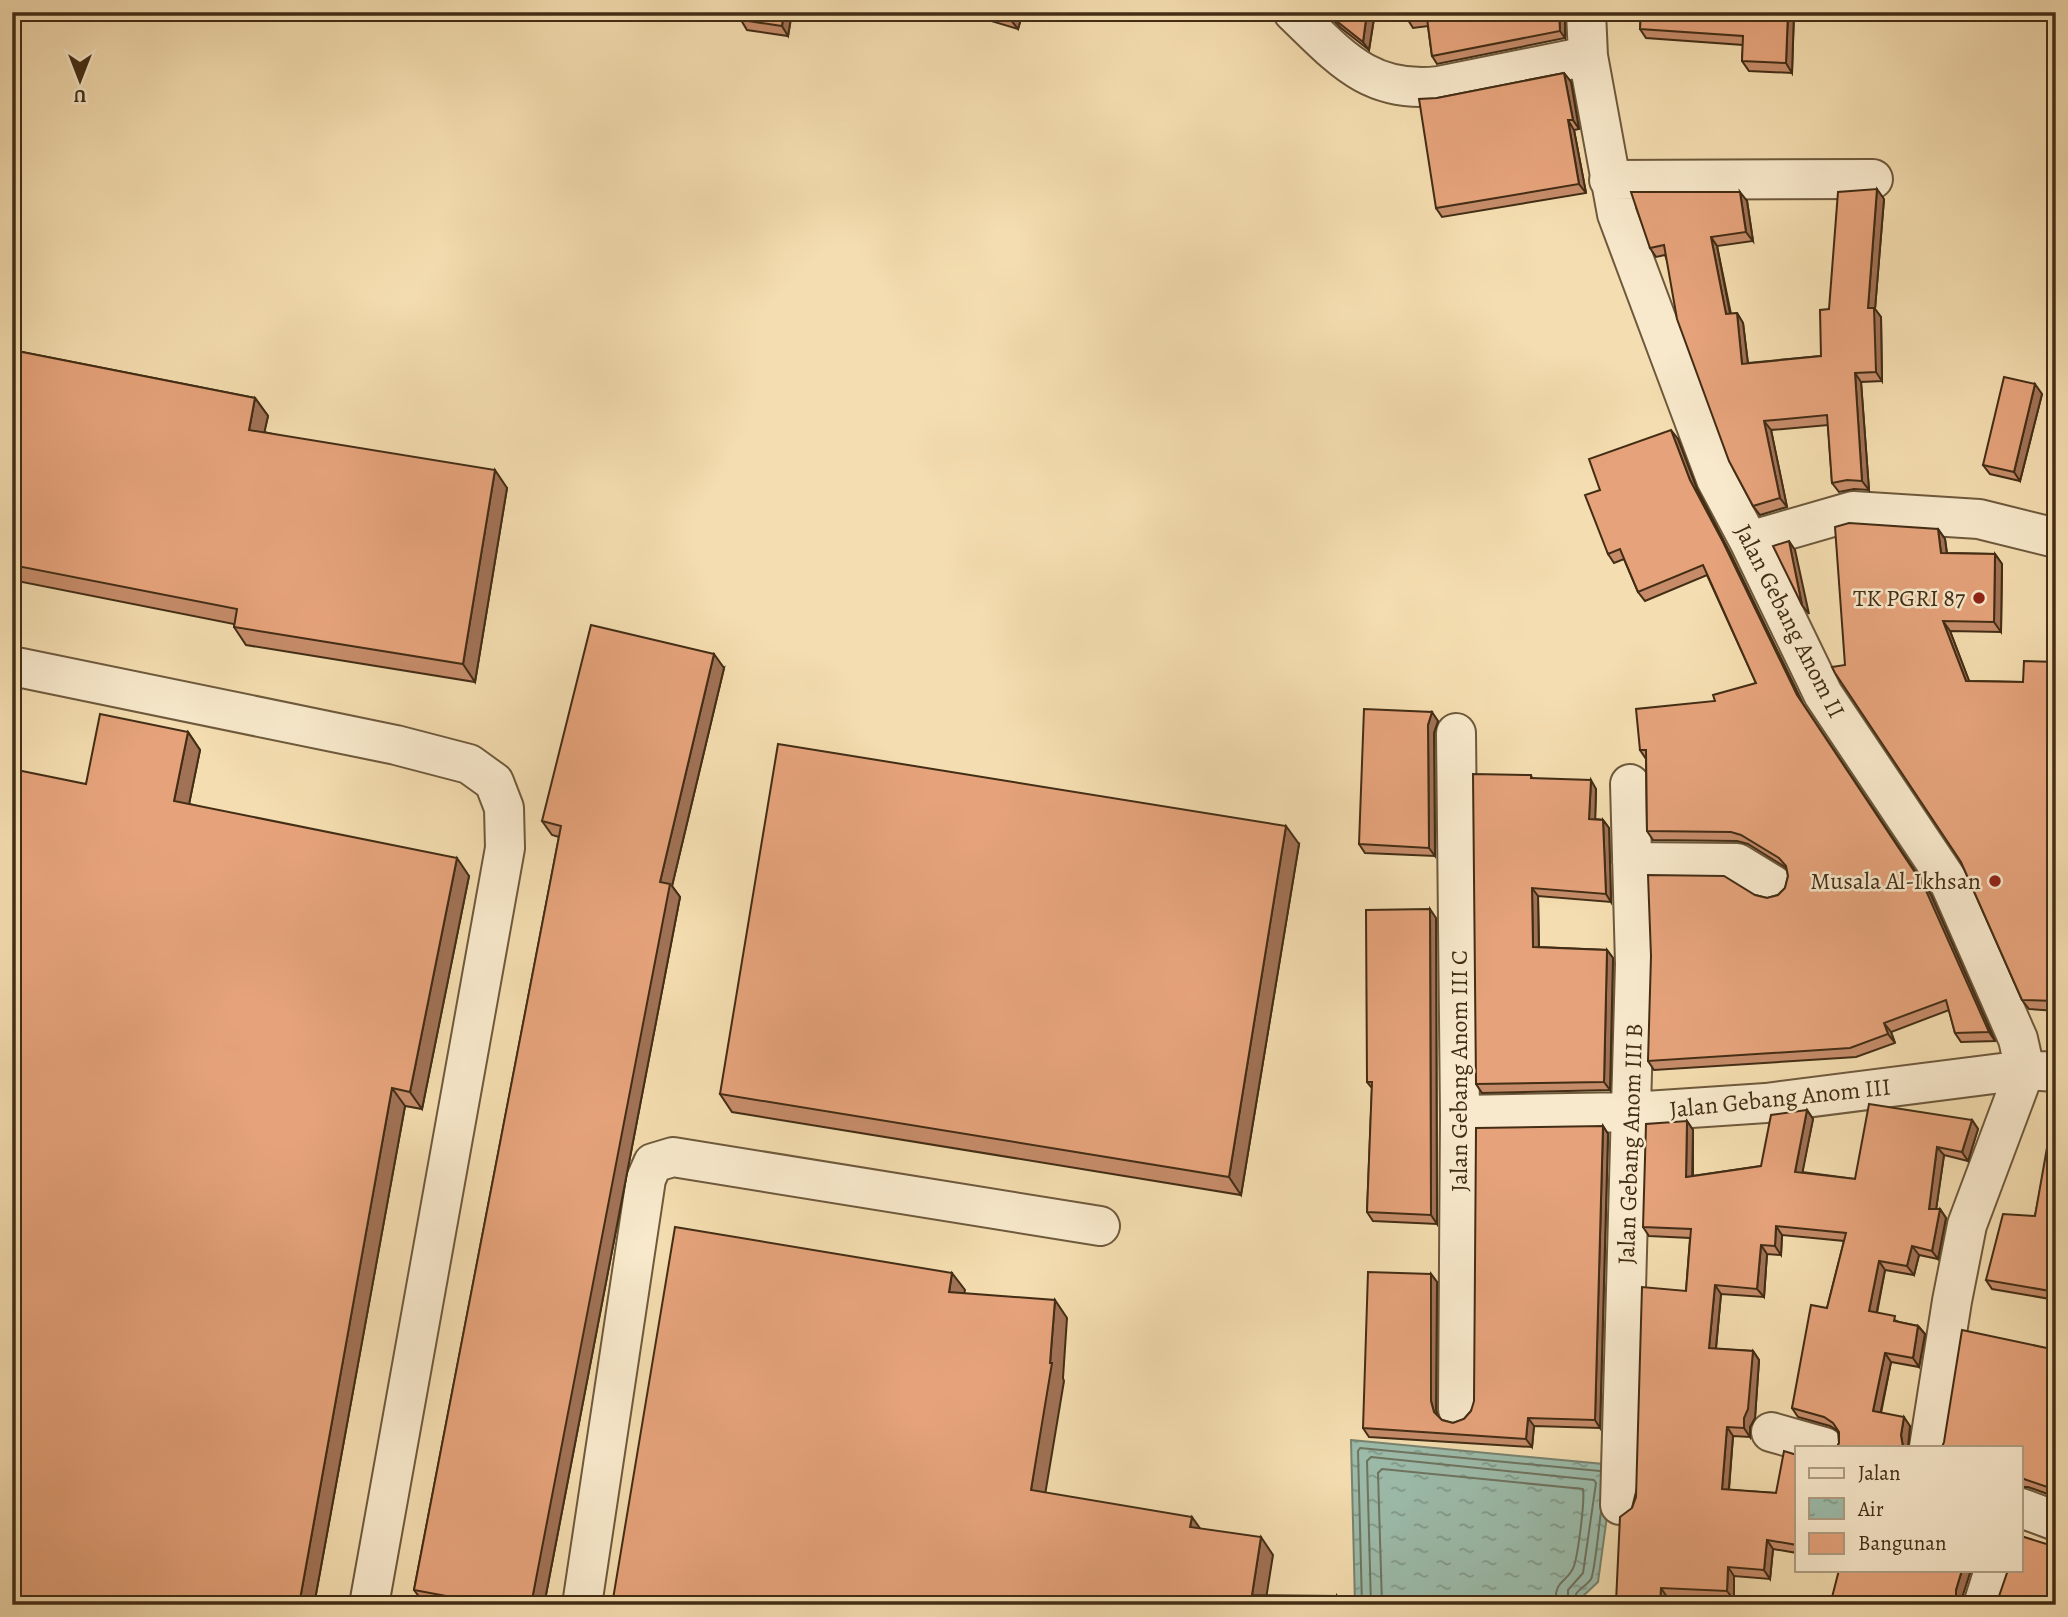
<svg xmlns="http://www.w3.org/2000/svg" width="2068" height="1617" viewBox="0 0 2068 1617" font-family="Alegreya,serif">
  <defs>
    <pattern id="water-ripples" width="26" height="14" patternUnits="userSpaceOnUse" patternTransform="scale(1.75)"><rect width="26" height="14" fill="#9cbcab"/><path d="M2 4q2-2 4 0t4 0M15 11q2-2 4 0t4 0" fill="none" stroke="#81998a"/></pattern>
  </defs>
  <rect width="100%" height="100%" fill="#f4ddb0"/>
  <filter id="stains"><feTurbulence type="fractalNoise" baseFrequency=".00286" numOctaves="4"/><feColorMatrix values="0 0 0 0 .2 0 0 0 0 .09 0 0 0 0 .02 0 0 0 .5 -.17"/></filter>
  <radialGradient id="worn" r=".72"><stop offset=".6" stop-color="#630" stop-opacity="0"/><stop offset="1" stop-color="#630" stop-opacity=".3"/></radialGradient>
  <!-- water -->
  <path fill="url(#water-ripples)" stroke="#78836f" stroke-width="2" d="M1351,1440L1614,1465L1598,1582L1581,1598L1588,1605H1355Z"/>
  <g fill="none" stroke-linecap="round" stroke-linejoin="round">
    <!-- shore -->
    <path stroke="#6f7460" stroke-width="2" d="M1362,1605L1358,1451L1360,1448L1600,1471
      M1371,1605L1367,1461L1371,1457L1594,1480L1596,1483L1583,1573L1568,1590V1605
      M1382,1605L1378,1473L1382,1469L1583,1489C1585,1501 1578,1554 1574,1566C1568,1583 1553,1579 1556,1605
      M1578,1605C1569,1591 1585,1589 1591,1579C1595,1571 1599,1524 1601,1512"/>
    <defs>
      <path id="minor" d="M1293,12C1340,57 1369,94 1439,86L1588,56
        M1586,12L1588,56L1617,214L1716,479L1749,541L1823,694L1950,884L2018,1039L2025,1070L1967,1225L1952,1301L1929,1447
        M1609,180L1873,179
        M1749,541L1853,511L1979,519L2056,538
        M12,666L396,745L469,764L494,782L504,808L505,848L369,1605
        M1456,733L1460,1115L1458,1409
        M1632,862L1737,863L1773,885
        M1460,1115L1631,1112L1766,1103L2025,1070L2056,1072
        M1771,1432L1824,1447
        M1620,1505L1635,964L1630,784
        M2021,1508L2056,1521
        M582,1605L646,1179L653,1163L673,1157L1100,1226
        M1983,1605L1994,1570"/>
    </defs>
    <!-- minor casing -->
    <use href="#minor" stroke="#6e593c" stroke-width="42"/>
    <!-- minor -->
    <use href="#minor" stroke="#f8e9cc" stroke-width="38"/>
  </g>
  <!-- wall -->
  <path fill="#c68c6a" stroke="#422d15" stroke-width="2" d="M742,12H792L788,36L747,30L741,20Z
    M977,12H1023L1018,29L981,18Z
    M1325,12H1375L1369,50L1341,28Z
    M1407,12H1565V38L1437,64L1432,56L1428,26L1413,28L1408,20Z
    M1641,12H1794L1792,73L1749,71L1742,61L1743,45L1646,38L1640,29Z
    M1564,73L1571,82L1579,129L1574,130L1586,193L1442,217L1436,208L1437,98Z
    M1884,199L1875,309L1881,317L1882,381L1861,382L1869,490L1854,489L1839,492L1832,483L1828,425L1771,430L1787,507L1760,515L1753,506L1665,255L1656,257L1650,248L1747,201L1753,241L1717,246L1731,314L1737,313L1743,323L1748,363L1821,356L1829,309Z
    M12,350L255,398L268,416L264,432L507,488L475,682L246,645L234,627V624L12,580Z
    M2042,394L2020,481L1990,474L1983,465Z
    M1678,439L1697,489L1729,551L1803,704L1931,895L1995,1041L1961,1042L1955,1033L1949,1010L1891,1032L1895,1043L1856,1057L1654,1070L1648,1061L1755,895L1767,898L1778,895L1785,888L1788,876L1787,869L1785,867L1748,844L1737,841L1653,840L1647,831L1646,759L1640,750L1715,701L1756,683L1707,575L1645,601L1638,592L1624,559L1614,563L1608,554L1600,490Z
    M1938,529L1945,539L1947,553L1995,554L2002,564L2001,632L1950,631L1969,681L2023,682L2056,662V1011L2029,1009L2022,1000L1961,862L1845,665Z
    M724,668L672,886L680,897L544,1605H432L424,1603L414,1590L559,837L552,835L542,821Z
    M1438,721L1434,733L1435,856L1365,853L1359,844Z
    M188,732L200,750L189,804L469,876L422,1109L405,1106L314,1605H12L86,784Z
    M1531,775L1532,778L1596,789L1595,819L1603,820L1609,828L1611,902L1538,896L1539,947L1607,950L1613,958L1610,1090L1482,1093L1476,1084Z
    M1299,844L1241,1195L732,1112L720,1094Z
    M1436,918L1437,1224L1373,1221L1367,1212L1372,1088L1367,1082Z
    M2056,1108V1300L1992,1289L1986,1280L2035,1216Z
    M1807,1110L1813,1119L1802,1172L1855,1179L1972,1120L1978,1129L1968,1161L1944,1155L1936,1209H1940L1946,1218L1938,1259L1919,1255L1914,1275L1885,1270L1877,1313L1899,1322L1918,1326L1925,1334L1919,1367L1891,1362L1881,1413L1910,1426L1908,1447H1837L1839,1443L1838,1431L1830,1426L1798,1417L1792,1408L1827,1308L1844,1241L1782,1235L1781,1255L1767,1254L1764,1297L1721,1294L1716,1349L1753,1351L1759,1360L1755,1418L1750,1427V1437L1733,1436L1729,1490L1776,1493L1797,1455V1553L1773,1549L1770,1579L1734,1576V1600L1667,1597L1666,1605H1618L1616,1602L1632,1508L1686,1291L1690,1238L1649,1236L1643,1227L1687,1121L1693,1130V1176L1761,1166Z
    M1603,1126L1608,1134L1600,1428L1534,1426L1532,1447L1369,1437L1363,1428L1431,1274L1437,1282L1436,1410L1438,1417L1442,1420L1453,1423L1464,1419L1471,1411Z
    M2056,1350V1497L2028,1487H2021V1447Z"/>
  <!-- shaded-wall -->
  <path fill="#a17256" stroke="#422d15" stroke-width="2" d="M784,12H792L788,36L782,26Z
    M1014,12H1023L1018,29L1011,20Z
    M1367,12H1375L1369,50L1363,42Z
    M1559,12H1565V38L1560,31Z
    M1788,12H1794L1792,73L1786,63Z
    M1564,73L1571,82L1579,129L1573,120Z
    M1568,120L1574,130L1586,193L1579,184Z
    M1877,189L1884,199L1875,309L1881,317L1882,381L1876,372L1868,308Z
    M1740,192L1747,201L1753,241L1746,232Z
    M1711,237L1717,246L1732,324L1726,314Z
    M1737,313L1743,323L1749,373L1742,364Z
    M1855,373L1861,382L1869,490L1862,481Z
    M2035,384L2042,394L2020,481L2014,472Z
    M255,398L268,416L261,448L249,430Z
    M1764,421L1771,430L1787,507L1780,498Z
    M1671,430L1678,439L1697,489L1729,551L1803,704L1931,895L1995,1041L1989,1032L1797,695L1690,480Z
    M495,470L507,488L475,682L463,664Z
    M1938,529L1945,539L1948,563L1941,553Z
    M1789,541L1795,550L1809,614L1802,605Z
    M1995,554L2002,564L2001,632L1994,622Z
    M1943,621L1950,631L1973,691L1966,681Z
    M714,654L724,668L672,886L680,897L544,1605H531L660,882Z
    M1432,712L1438,721L1434,733L1435,856L1429,848L1428,725Z
    M188,732L200,750L186,819L174,801Z
    M1591,780L1596,789L1595,827L1589,819Z
    M1603,820L1609,828L1611,902L1606,894Z
    M1286,826L1299,844L1241,1195L1229,1177Z
    M457,858L469,876L422,1109L410,1092Z
    M1532,888L1538,896L1539,955L1533,947Z
    M1430,909L1436,918L1437,1224L1431,1215Z
    M1607,950L1613,958L1610,1090L1604,1082Z
    M1884,1023L1891,1032L1895,1043L1888,1034Z
    M392,1088L405,1106L314,1605H299Z
    M1807,1110L1813,1119L1801,1180L1795,1172Z
    M1972,1120L1978,1129L1968,1161L1962,1152Z
    M1687,1121L1693,1130L1692,1186L1686,1177Z
    M1603,1126L1608,1134L1600,1428L1595,1420Z
    M1937,1147L1944,1155L1935,1217L1929,1209Z
    M1940,1209L1946,1218L1938,1259L1932,1251Z
    M1776,1226L1782,1235L1781,1255L1775,1246Z
    M1761,1245L1767,1254L1764,1297L1757,1289Z
    M1912,1246L1919,1255L1914,1275L1907,1266Z
    M1879,1261L1885,1270L1875,1320L1869,1311Z
    M952,1273L965,1290L961,1309L949,1292Z
    M1431,1274L1437,1282L1436,1410L1439,1420L1434,1412L1431,1401Z
    M1715,1285L1721,1294L1715,1357L1709,1348Z
    M1055,1300L1067,1318L1063,1378L1064,1381L1043,1507L1031,1490L1050,1363Z
    M1918,1326L1925,1334L1919,1367L1913,1358Z
    M1753,1351L1759,1360L1755,1418L1750,1427V1437L1744,1428V1418Z
    M1885,1353L1891,1362L1879,1420L1873,1411Z
    M1904,1417L1910,1426L1908,1447H1903L1901,1435Z
    M1528,1418L1534,1426L1532,1447L1526,1439Z
    M1727,1427L1733,1436L1728,1498L1722,1489Z
    M1192,1517L1204,1534L1190,1527Z
    M1261,1537L1273,1555L1265,1605L1252,1595Z
    M1767,1540L1773,1549L1770,1579L1764,1570Z
    M1728,1567L1734,1576V1600L1727,1591Z
    M1962,1570H1971L1962,1598V1605H1957L1956,1602V1590Z
    M1661,1588L1667,1597L1666,1605H1661L1660,1604Z
    M1337,1596L1343,1605H1337Z"/>
  <!-- building -->
  <path fill="#e6a37b" stroke="#422d15" stroke-width="2" d="M742,12H784L782,26L741,20Z
    M986,12H1014L1011,20Z
    M1328,12H1367L1363,42L1334,19Z
    M1407,12H1559L1560,31L1432,56L1427,18L1408,20Z
    M1641,12H1788L1786,63L1742,61L1743,36L1640,29Z
    M1564,73L1573,120H1568L1579,184L1436,208L1419,99L1437,98Z
    M1877,189L1868,308H1874L1876,372L1855,373L1862,481L1847,480L1832,483L1827,415L1764,421L1780,498L1753,506L1729,461L1677,319L1664,245L1650,248L1631,192H1740L1746,232L1711,237L1726,314L1737,313L1742,364L1821,356L1820,310L1829,309L1838,192Z
    M12,350L255,398L249,430L495,470L463,664L234,627L237,609L12,565Z
    M2004,377L2035,384L2014,472L1983,465Z
    M1671,430L1690,480L1723,542L1797,695L1924,886L1989,1032L1955,1033L1946,1000L1884,1023L1888,1034L1850,1048L1648,1061L1651,956L1648,875L1724,876L1755,895L1767,898L1778,895L1785,888L1788,876L1786,866L1779,858L1741,835L1731,832L1647,831L1646,750H1640L1636,709L1715,701L1713,695L1756,683L1703,565L1638,592L1620,549L1608,554L1585,495L1600,490L1589,459Z
    M1849,523L1938,529L1941,553L1995,554L1994,622L1943,621L1966,681L2023,682L2024,661L2056,662V1001L2022,1000L1961,862L1835,673L1832,667L1845,665L1835,527Z
    M1789,541L1802,605L1773,546Z
    M591,625L714,654L660,882L670,884L531,1605H494L414,1590L561,826L542,821Z
    M1364,709L1432,712L1428,725L1429,848L1359,844Z
    M100,714L188,732L174,801L457,858L410,1092L392,1088L299,1605H12V769L86,784Z
    M778,744L1286,826L1229,1177L720,1094Z
    M1473,774L1531,775V778L1591,780L1589,819L1603,820L1606,894L1532,888L1533,947L1607,950L1604,1082L1476,1084Z
    M1430,909L1431,1215L1367,1212L1372,1082H1367L1366,910Z
    M1869,1104L1972,1120L1962,1152L1937,1147L1929,1209H1940L1932,1251L1912,1246L1907,1266L1879,1261L1869,1311L1895,1316L1894,1321L1918,1326L1913,1358L1885,1353L1873,1411L1904,1417L1901,1435L1903,1447H1837L1839,1443V1432L1833,1423L1824,1417L1792,1408L1811,1305L1827,1308L1846,1233L1776,1226L1775,1246L1761,1245L1757,1289L1715,1285L1709,1348L1753,1351L1748,1409L1744,1418V1428L1727,1427L1722,1489L1776,1493L1784,1451L1797,1455V1545L1767,1540L1764,1570L1728,1567L1727,1591L1661,1588L1660,1604L1616,1602L1620,1517L1632,1508L1636,1497L1642,1287L1686,1291L1691,1229L1643,1227L1646,1124L1687,1121L1686,1177L1761,1166L1771,1115L1807,1110L1795,1172L1855,1179Z
    M2054,1108H2056V1292L1986,1280L2003,1214L2035,1216Z
    M1603,1126L1595,1420L1528,1418L1526,1439L1363,1428L1368,1272L1431,1274V1401L1434,1412L1442,1420L1453,1423L1464,1419L1471,1411L1474,1401L1476,1128Z
    M675,1227L952,1273L949,1292L1055,1300L1050,1363H1052L1031,1490L1192,1517L1190,1527L1261,1537L1252,1595L1337,1596V1605H612Z
    M1962,1330L2056,1350V1490L2021,1478V1447H1942L1944,1442Z
    M2021,1536L2056,1547V1605H1996L2008,1570H2021Z
    M1839,1570H1962L1956,1590V1602L1957,1605H1830Z"/>
  <!-- markers -->
  <g fill="#8f2418" stroke="#f8e9cc" stroke-width="2.5">
    <circle cx="1979" cy="598" r="7"/>
    <circle cx="1995" cy="881" r="7"/>
  </g>
  <g text-anchor="middle" stroke-width="5" stroke-linejoin="round" paint-order="stroke">
    <!-- poi labels -->
    <g font-size="24" fill="#422d15" stroke="#f8e9cc" text-anchor="end">
      <text x="1965" y="606">TK PGRI 87</text>
      <text x="1981" y="889">Musala Al-Ikhsan</text>
    </g>
    <!-- street labels -->
    <g font-size="24" fill="#422d15" stroke="#f8e9cc">
      <text transform="translate(1790 621) rotate(63)" y="8">Jalan Gebang Anom II</text>
      <text transform="translate(1459 1071) rotate(-90)" y="8">Jalan Gebang Anom III C</text>
      <text transform="translate(1780 1098) rotate(-6)" y="8">Jalan Gebang Anom III</text>
      <text transform="translate(1630 1144) rotate(-88)" y="8">Jalan Gebang Anom III B</text>
    </g>
  </g>
  <!-- margin -->
  <rect width="2068" height="1617" fill="none" stroke="#f4ddb0" stroke-width="42"/>
  <rect x="14" y="14" width="2040" height="1589" fill="none" stroke="#422d15" stroke-width="3.5"/>
  <rect x="21" y="21" width="2026" height="1575" fill="none" stroke="#422d15" stroke-width="2"/>
  <!-- legend -->
  <rect x="1795" y="1446" width="228" height="126" fill="#f8e9cc" stroke="#af9e83" stroke-width="2"/>
  <rect x="1809" y="1468" width="35" height="10" fill="#f8e9cc" stroke="#af9e83" stroke-width="2"/>
  <text x="1858" y="1480" font-size="21" fill="#422d15">Jalan</text>
  <rect x="1809" y="1498" width="35" height="21" fill="url(#water-ripples)" stroke="#af9e83" stroke-width="2"/>
  <text x="1858" y="1516" font-size="21" fill="#422d15">Air</text>
  <rect x="1809" y="1533" width="35" height="21" fill="#e6a37b" stroke="#af9e83" stroke-width="2"/>
  <text x="1858" y="1550" font-size="21" fill="#422d15">Bangunan</text>
  <!-- north arrow -->
  <g transform="translate(80 80) rotate(180)" stroke="#f8e9cc" stroke-width="5" paint-order="stroke">
  <path d="M0-5L12 26L0 18L-12 26Z" fill="#422d15"/>
  <text y="-10" font-size="19" font-weight="bold" text-anchor="middle" fill="#422d15">U</text>
  </g>
  <rect width="100%" height="100%" filter="url(#stains)"/>
  <rect width="100%" height="100%" fill="url(#worn)"/>
</svg>
